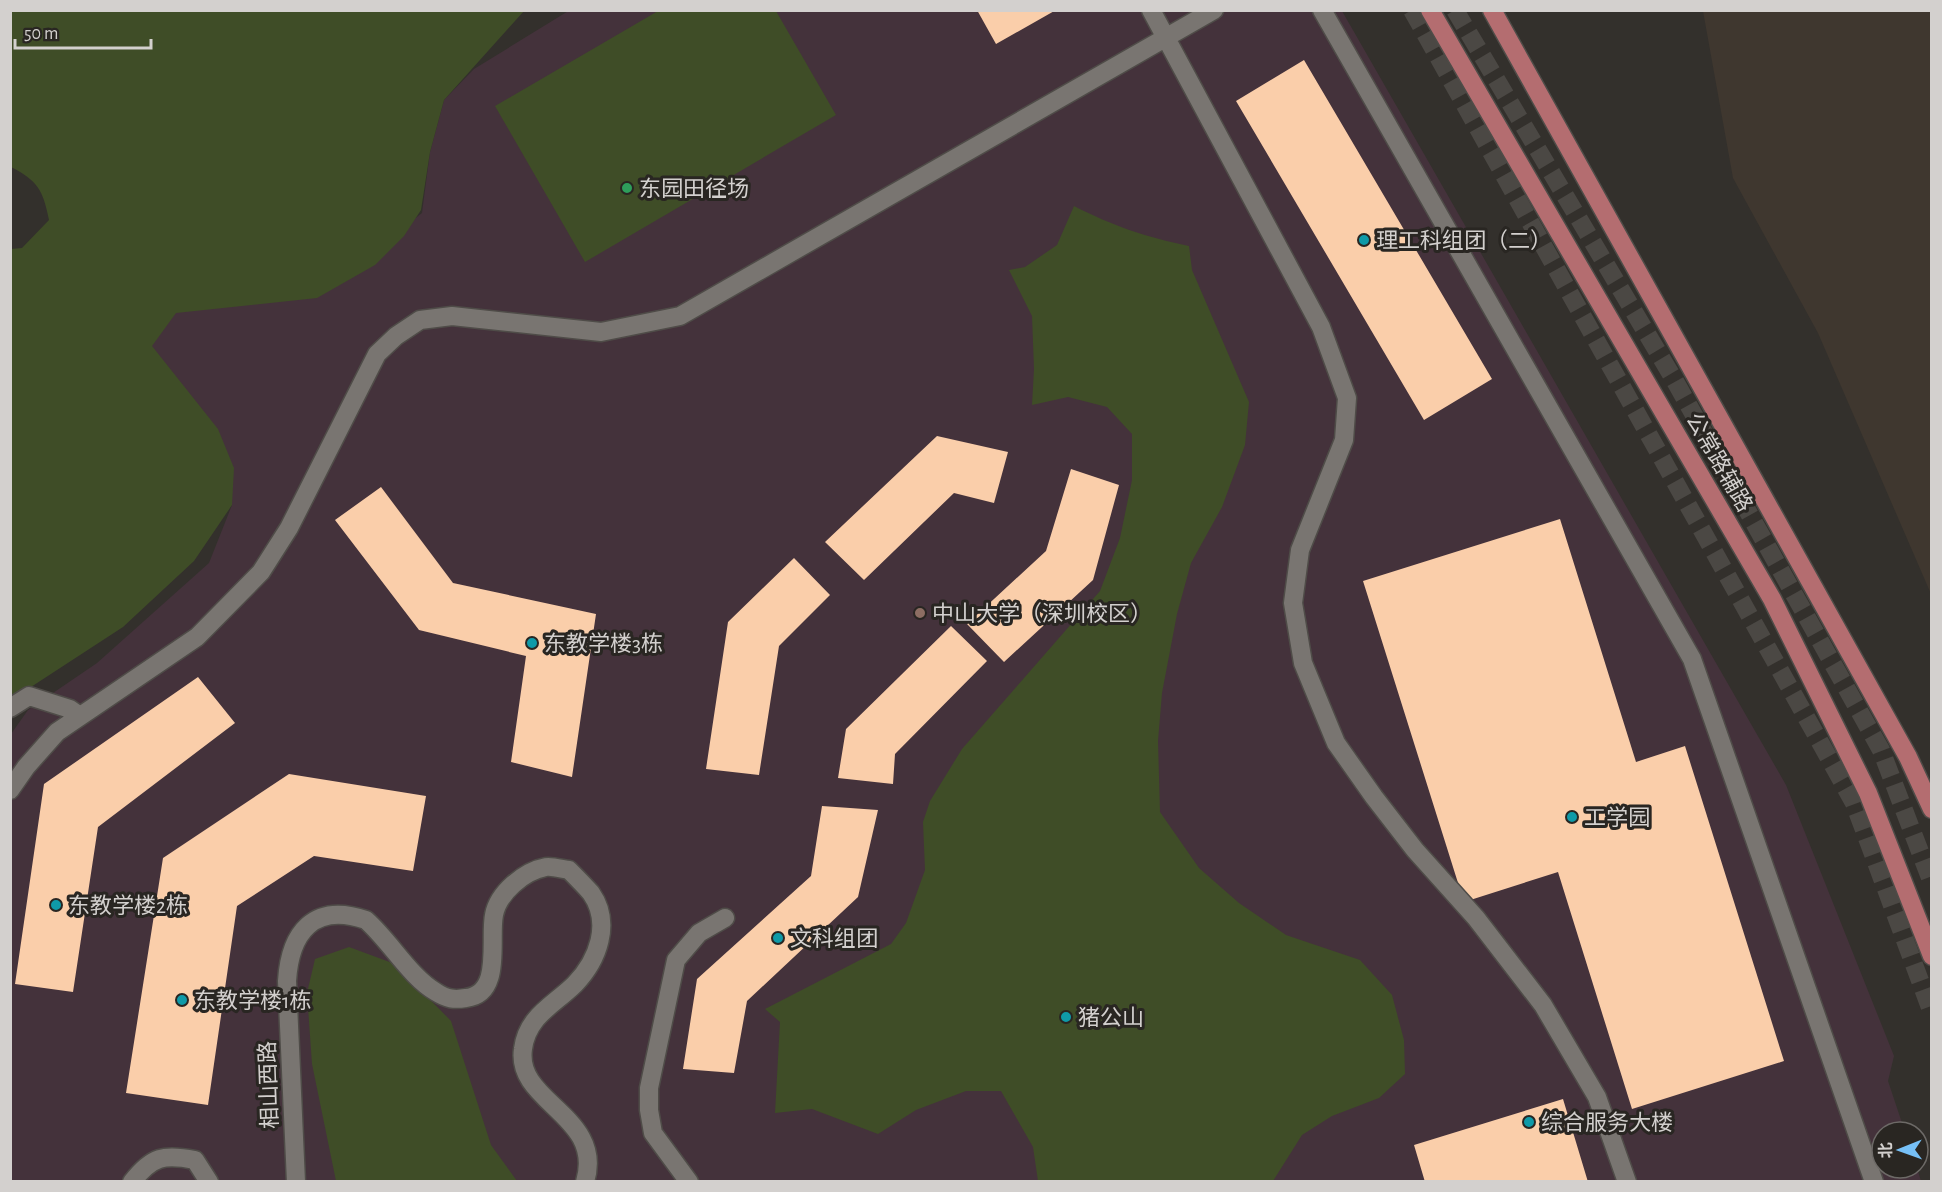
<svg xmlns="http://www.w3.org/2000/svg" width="1942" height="1192" viewBox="0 0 1942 1192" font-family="'Alegreya Sans','Noto Sans SC',sans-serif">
  <rect width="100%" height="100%" fill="#33302c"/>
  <!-- built -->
  <path fill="#3f372f" d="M1703,11H1931V594L1818,333L1733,178Z"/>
  <!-- education -->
  <path fill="#44323b" d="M570,10L1342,11L1786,785L1894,1056L1888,1081L1905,1132H1882V1168H1917L1921,1181L11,1182V734L28,710L97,663L209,563L232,505L140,354L189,289L354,267L422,213L430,152L444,100L474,69Z"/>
  <!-- green -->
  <path fill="#3f4d27" d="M11,11H524L444,100L430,152L421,210L404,236L375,265L317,298L176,313L152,346L218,429L234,468L232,505L194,561L123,627L11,700V249L22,248L49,220C43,190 38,181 11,167Z
    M776,11L836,115L585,262L495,106L658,11Z
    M1074,206C1113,226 1146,237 1189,246L1192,270L1249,402L1245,445L1222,507L1191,563L1177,614L1162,693L1158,741L1160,812L1199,868L1239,903L1286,935L1360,960L1392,995L1404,1040L1405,1074L1379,1098L1332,1116L1302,1135L1273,1181H1038L1033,1147L1001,1091H966L916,1110L878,1134L812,1109L775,1113L780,1022L765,1009L891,944L906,923L925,870L923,822L930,801L962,749L1100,591L1120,538L1132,480V434L1107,407L1068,397L1032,405L1034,369L1032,316L1009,270L1025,267L1057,245Z
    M349,947L395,964L451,1021L491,1145L517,1181H336L312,1064L307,993L315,959Z"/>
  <!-- building -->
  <path fill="#faceaa" d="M977,10H1056L996,44Z
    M1304,60L1492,379L1424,420L1236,101Z
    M937,436L1008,452L994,503L954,493L864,580L825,542Z
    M1071,469L1119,485L1093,580L1004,662L967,624L1046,551Z
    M381,487L453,583L596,614L572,777L511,762L526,656L419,630L335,520Z
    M1560,519L1636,762L1685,746L1784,1061L1632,1109L1558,872L1464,902L1363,581Z
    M794,558L830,595L779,646L759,775L706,769L728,622Z
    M951,626L987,661L895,754L893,784L838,778L846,729Z
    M198,677L235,723L98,827L73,992L15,984L44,784Z
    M289,774L426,796L413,871L314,856L237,906L208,1105L126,1093L163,858Z
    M822,806L878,810L858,897L747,1001L734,1073L683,1069L697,979L811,876Z
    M1563,1099L1588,1182H1425L1414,1145Z"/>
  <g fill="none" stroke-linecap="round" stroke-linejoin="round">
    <!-- highway-tunnel -->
    <path stroke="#4b4844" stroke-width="18" stroke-dasharray="18 9" stroke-linecap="butt" d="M1412,10L1854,803L1932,1013
      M1455,10L1675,381L1881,750L1932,883"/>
    <defs>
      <path id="minor" d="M1151,10L1321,327L1347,398L1344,440L1300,550L1293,603L1303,663L1336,743L1374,797L1415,850L1476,918L1543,1005L1597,1097L1627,1182
        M1322,10L1692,659L1874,1182
        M10,708L29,696L70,709L80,716
        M10,790L26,767L57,732L197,637L261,572L289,528L377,354L396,336L420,320L452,316L601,332L680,316L1214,10
        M132,1182C152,1156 164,1154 195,1160L209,1182
        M296,1182L287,981C290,933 313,902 366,920C390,941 410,977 436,992C447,999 454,1000 466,998C503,994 489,939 494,915C498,893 524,871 546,867C552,866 562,869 569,870C576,877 584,885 591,893C612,923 598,960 575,984C554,1005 527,1016 523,1049C515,1103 605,1115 585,1182
        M689,1182L653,1133L649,1110V1088L676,960L699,933L725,918"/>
      <path id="major" d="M1430,10L1772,599L1868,793L1932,956
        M1492,10L1908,757L1932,809"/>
    </defs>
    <!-- minor casing -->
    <use href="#minor" stroke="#4f4c48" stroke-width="21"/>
    <!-- major casing -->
    <use href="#major" stroke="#4f4c48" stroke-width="21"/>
    <!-- minor -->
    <use href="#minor" stroke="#797571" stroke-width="18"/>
    <!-- major -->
    <use href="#major" stroke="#b46d70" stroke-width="18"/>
  </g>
  <!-- markers -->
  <circle fill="#2e9e5b" stroke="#292622" stroke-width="2" cx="627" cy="188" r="6"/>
  <g fill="#0f9aa8" stroke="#292622" stroke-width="2">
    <circle cx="1364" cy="240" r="6"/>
    <circle cx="532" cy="643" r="6"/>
    <circle cx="1572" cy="817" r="6"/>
    <circle cx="56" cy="905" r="6"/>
    <circle cx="778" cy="938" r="6"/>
    <circle cx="182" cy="1000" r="6"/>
    <circle cx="1066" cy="1017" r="6"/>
    <circle cx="1529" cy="1122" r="6"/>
  </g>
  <circle fill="#8d6e63" stroke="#292622" stroke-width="2" cx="920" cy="613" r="6"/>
  <g text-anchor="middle" stroke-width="6" stroke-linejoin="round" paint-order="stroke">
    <!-- poi labels -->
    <g font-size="22" fill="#d3d0ce" stroke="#292622" text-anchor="start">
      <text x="639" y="196">东园田径场</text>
      <text x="1376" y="248">理工科组团（二）</text>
      <text x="932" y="621">中山大学（深圳校区）</text>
      <text x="544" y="651">东教学楼3栋</text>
      <text x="1584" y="825">工学园</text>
      <text x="68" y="913">东教学楼2栋</text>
      <text x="790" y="946">文科组团</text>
      <text x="194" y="1008">东教学楼1栋</text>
      <text x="1078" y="1025">猪公山</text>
      <text x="1541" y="1130">综合服务大楼</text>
    </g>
    <!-- street labels -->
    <g font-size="22" fill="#d3d0ce" stroke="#292622">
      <text transform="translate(1720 462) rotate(60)" y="8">公常路辅路</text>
      <text transform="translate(268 1085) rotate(-92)" y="8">相山西路</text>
    </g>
  </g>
  <!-- border -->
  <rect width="1942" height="1192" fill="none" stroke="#d3d0ce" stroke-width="24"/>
  <!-- north arrow -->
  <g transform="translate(1900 1150) rotate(269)"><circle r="28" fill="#292622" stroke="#6d6a67" stroke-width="1.5"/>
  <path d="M0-4.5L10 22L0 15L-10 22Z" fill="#76c0f7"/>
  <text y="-9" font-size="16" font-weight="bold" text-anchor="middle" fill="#d3d0ce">北</text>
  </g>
  <!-- scale -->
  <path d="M15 39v9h136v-9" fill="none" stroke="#d3d0ce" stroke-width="3"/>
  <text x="24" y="39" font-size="18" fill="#d3d0ce" stroke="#292622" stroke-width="4.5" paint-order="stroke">50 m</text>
</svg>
